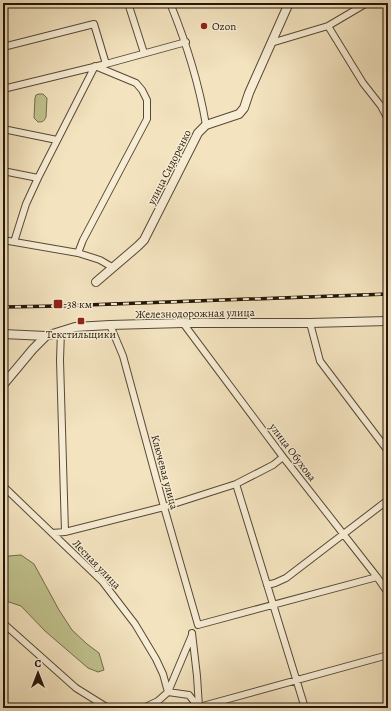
<svg xmlns="http://www.w3.org/2000/svg" width="391" height="711" viewBox="0 0 391 711" font-family="Alegreya,serif">
  <rect width="100%" height="100%" fill="#f3e3bf"/>
  <filter id="stains"><feTurbulence type="fractalNoise" baseFrequency=".005" numOctaves="4"/><feColorMatrix values="0 0 0 0 .2 0 0 0 0 .09 0 0 0 0 .02 0 0 0 .5 -.17"/></filter>
  <radialGradient id="worn" r=".72"><stop offset=".6" stop-color="#630" stop-opacity="0"/><stop offset="1" stop-color="#630" stop-opacity=".3"/></radialGradient>
  <!-- green -->
  <path fill="#c0c28e" stroke="#726c4a" d="M39,94H43L47,98L46,117C44,122 42,122 38,122L34,118L35,98L36,95Z
    M21,555L34,564L59,610L72,630L87,644L99,653L104,670L98,672L88,668L45,631L21,606L6,601L3,598V560L9,556Z"/>
  <g fill="none" stroke-linecap="round" stroke-linejoin="round">
    <defs>
      <path id="minor" d="M128,3L144,53
        M170,3C186,42 199,84 206,125
        M328,26L363,83L381,106L388,119
        M271,43L328,26L367,3
        M3,47L94,24L106,64
        M3,89L106,64L186,42
        M3,129L57,140
        M3,171L38,178
        M3,240L78,253L100,260L112,267
        M14,242L26,204L38,178L95,66L136,83L142,90L147,100V119L83,240L78,253
        M183,323L283,457L377,577L388,593
        M310,323L320,361L388,451
        M110,325L123,356L164,507L198,625
        M61,331L60,360L65,532
        M236,484L305,708
        M3,486L102,581L135,624L156,659L163,674L168,692L189,695L199,708
        M52,533L65,532L164,507L236,484L273,465L283,457
        M267,585L275,583L286,578L388,500
        M3,623L76,688L108,708
        M198,625L377,577
        M192,633L197,676L199,707L388,655
        M143,708L158,701L168,692L192,635"/>
      <path id="tertiary" d="M96,282L138,246L144,240L198,133L206,125L239,114L244,108L249,93L289,3
        M3,334L46,336L75,327L110,325L183,323H310L388,321
        M3,385L33,349L46,336"/>
    </defs>
    <!-- minor casing -->
    <use href="#minor" stroke="#574934" stroke-width="8"/>
    <!-- tertiary casing -->
    <use href="#tertiary" stroke="#574934" stroke-width="10"/>
    <!-- minor -->
    <use href="#minor" stroke="#f7edd5" stroke-width="6"/>
    <!-- tertiary -->
    <use href="#tertiary" stroke="#f7edd5" stroke-width="8"/>
    <defs>
      <path id="rail" d="M3,307L59,306L388,294"/>
    </defs>
    <!-- rail casing -->
    <use href="#rail" stroke="#231606" stroke-width="3.5"/>
    <!-- rail -->
    <use href="#rail" stroke="#f7edd5" stroke-width="2" stroke-dasharray="6" stroke-linecap="butt"/>
  </g>
  <!-- markers -->
  <g fill="#8f2418" stroke="#f7edd5" stroke-width="1.5">
    <circle cx="204" cy="26" r="4"/>
    <rect x="53" y="299" width="10" height="10" rx="2"/>
    <rect x="77" y="317" width="8" height="8" rx="2"/>
  </g>
  <g text-anchor="middle" stroke-width="3" stroke-linejoin="round" paint-order="stroke">
    <!-- poi labels -->
    <g font-size="11" fill="#231606" stroke="#f7edd5" text-anchor="start">
      <text x="212" y="30">Ozon</text>
      <text x="67" y="308">38 км</text>
      <text x="81" y="338" text-anchor="middle">Текстильщики</text>
    </g>
    <!-- street labels -->
    <g font-size="11" fill="#231606" stroke="#f7edd5">
      <text transform="translate(169 167) rotate(-63)" y="4">улица Сидоренко</text>
      <text transform="translate(195 313) rotate(-1)" y="4">Железнодорожная улица</text>
      <text transform="translate(293 452) rotate(53)" y="4">улица Обухова</text>
      <text transform="translate(165 472) rotate(75)" y="4">Ключевая улица</text>
      <text transform="translate(97 564) rotate(46)" y="4">Лесная улица</text>
    </g>
  </g>
  <!-- margin -->
  <rect width="391" height="711" fill="none" stroke="#f3e3bf" stroke-width="16"/>
  <rect x="4" y="4" width="383" height="703" fill="none" stroke="#231606" stroke-width="2"/>
  <rect x="8" y="8" width="375" height="695" fill="none" stroke="#231606"/>
  <!-- north arrow -->
  <g transform="translate(38 673)" stroke="#f7edd5" stroke-width="3" paint-order="stroke">
  <path d="M0-3L7 15L0 10L-7 15Z" fill="#231606"/>
  <text y="-6" font-size="11" font-weight="bold" text-anchor="middle" fill="#231606">С</text>
  </g>
  <rect width="100%" height="100%" filter="url(#stains)"/>
  <rect width="100%" height="100%" fill="url(#worn)"/>
</svg>
